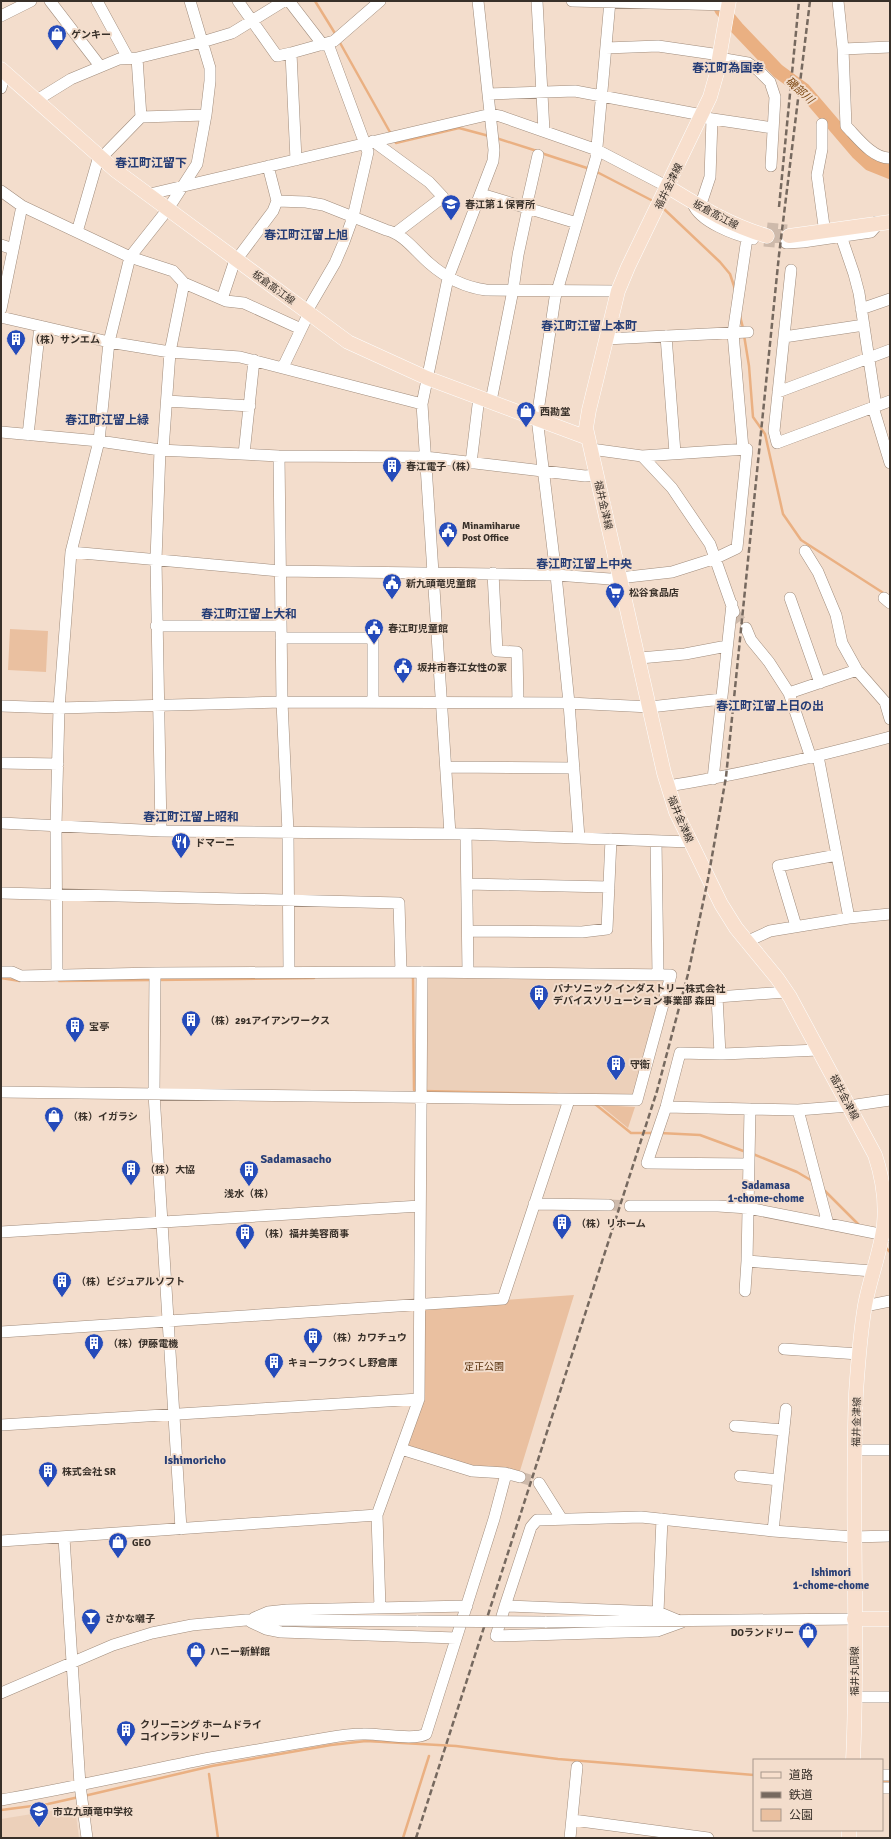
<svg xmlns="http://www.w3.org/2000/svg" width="891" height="1839" viewBox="0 0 891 1839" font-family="Signika,'Noto Sans JP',sans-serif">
  <rect width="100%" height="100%" fill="#f3ddcc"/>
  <!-- built -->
  <path fill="#ecd0ba" d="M430,977H528L663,981L666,984L634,1094L631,1097L428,1093L425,1091L427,979Z
    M75,1807L79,1838H1V1819Z"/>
  <!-- green -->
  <path fill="#eac0a0" d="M10,629L48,631L46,672L8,670Z
    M600,1105L635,1107L628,1128Z
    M574,1295L519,1474L491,1466L474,1468L402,1446L419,1399V1306Z"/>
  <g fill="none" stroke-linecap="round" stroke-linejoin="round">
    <!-- stream -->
    <path stroke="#eab082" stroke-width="2.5" d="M315,1L336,35
      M339,41L391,134
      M496,138L537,151
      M395,141L396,143L400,142L459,128L489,136
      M541,153L590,169
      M595,171L653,201
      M664,209L720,262L730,274L735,289
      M740,316L743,328
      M744,335L749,366L753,417L765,434L783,514L801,540L885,594
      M411,977H413L414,1090L417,1091
      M1,978L20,981
      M157,980L314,978
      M59,981L152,980
      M424,1091L557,1094
      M595,1104L631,1133H653
      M660,1133L700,1135L746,1152
      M753,1154L797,1172L814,1182
      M822,1188L860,1226
      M885,1247L890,1252
      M209,1774L218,1838
      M882,1782H890
      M84,1796L212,1766L331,1745L366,1741L456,1746L558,1759L754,1775
      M1,1810L48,1804L79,1797
      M403,1838L429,1756"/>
    <!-- river -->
    <path stroke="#eab082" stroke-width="14" d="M721,9L737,28L778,71L804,90L857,152L870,164L890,172"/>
    <!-- minor-tunnel -->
    <path stroke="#cebaab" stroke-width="11" stroke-dasharray="11 5.5" stroke-linecap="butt" d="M767,228L787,230
      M764,241L786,243
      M734,612L746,628
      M609,1205L630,1206
      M520,1477L539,1483"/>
    <!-- major-tunnel -->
    <path stroke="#cebaab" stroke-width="14" stroke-dasharray="14 7" stroke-linecap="butt" d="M767,236H789"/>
    <defs>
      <path id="minor" d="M50,1L100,66
        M97,1L128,58
        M238,1L277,56L291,53
        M289,1L323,45
        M537,1L544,131
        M572,1L728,5
        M838,1L843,49L846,126C857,137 873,159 890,158
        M1,16L31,1
        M606,48L658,46L720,55
        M843,49L890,47
        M137,58L141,117
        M719,58L748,63L758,70L770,82L775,97L771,166
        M1,88L5,72
        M488,94L575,91L702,115
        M37,100L71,79L119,59L137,58L202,42L232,33L284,1
        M706,118L773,128
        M822,124V149L817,175L824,226
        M373,141L429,182L443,197L397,232
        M101,158L141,117L206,115
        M296,160L291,53L334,41L380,1
        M1,191L22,206L130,257L173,271L184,283L226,301L244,303L301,329
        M150,194L491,114L500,116L597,150L668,187
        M481,194L577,223
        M277,201L306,202L323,205L386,230C404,234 415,251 429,263C446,278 463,287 486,290L618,291
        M702,201L710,177L712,119
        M693,204C700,222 735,235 753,239
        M526,208L538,155
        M77,232L99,156
        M841,236L854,274L859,293L876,406
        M786,243L803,242L871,232L878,224L876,222
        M1,245L13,249
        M791,270L774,431L777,443L890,401
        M222,299L234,263L273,211L277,201L268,166
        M1,309L22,206
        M861,309L890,299
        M307,311L335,263L344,242L353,217L368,152L328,44
        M1,317L109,342L170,352L240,357L422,404
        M666,336L675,453
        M784,337L864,325
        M606,339L748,332
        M283,367L309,313
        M778,392L890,350
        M167,401L250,406
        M491,401L513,290L518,255L528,208
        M873,407L890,463
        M1,432L99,441L160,450L279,456L425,457L585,476L597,475
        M28,435L40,326
        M743,449L733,333L747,238
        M160,450L156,560L161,831
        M163,450L170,352L184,283
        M244,454L254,360
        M279,456L282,702L288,832L289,972
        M642,456L672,488L710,544L734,612
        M471,463L479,397
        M805,551L818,572L836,615L842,643L857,670L885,702L890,719
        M71,552L280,571L556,575L610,579L672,572L716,558L737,548L747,449L642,456L591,449
        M493,573L497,651L517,652L518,702
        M790,598L820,683
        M884,598L890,603
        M156,626H281
        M746,628L751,640L769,662L789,693L811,758
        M281,638H373V702
        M640,658L685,654L727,646
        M789,693L857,670
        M1,706L59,708L282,702L569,703L650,707L722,699
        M818,756L849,918
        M1,763L58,764
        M446,767L574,768
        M713,779L732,604
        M668,786C743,774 816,757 890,737
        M1,823L161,831L466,834L690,842
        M450,834L422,404L448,278L493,161L494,150L478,1
        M466,834L468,972
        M579,838L569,703L556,575L537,418L555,298L596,158L610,1
        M656,841L658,975
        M467,884L609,887
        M1,893L399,903L401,972
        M796,926L778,866L837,855
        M468,931L582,932L607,929L611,839
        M746,942L770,931L849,918L890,914
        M1,972H12L21,976L155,973L422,972L671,975L637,1100L1,1092
        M155,973L154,1094L181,1529
        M57,976L56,826L59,708L71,552L99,441L109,342L130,257L168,209L197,164L206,115L210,81V68L190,1
        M723,1054L819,1050
        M666,1107L750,1109
        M798,1110L828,1224
        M749,1164L647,1163L666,1107L680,1053L720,1054L717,997L786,992
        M534,1204L609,1205
        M630,1206H718L748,1208L890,1236
        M1,1232L420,1206
        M747,1261L872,1271
        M745,1291L747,1261L750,1109L798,1110L849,1106L890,1100
        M865,1306L890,1301
        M1,1332L503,1299L569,1100
        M784,1349L859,1354
        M1,1425L419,1399
        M735,1426L784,1430
        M401,1449L472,1471L505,1473L520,1477
        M855,1450H890
        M740,1476L778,1480
        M539,1483L561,1518
        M377,1515L380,1608
        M773,1531L786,1409
        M64,1538L80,1785L87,1838
        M1,1541L377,1515L419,1399L422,972
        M505,1606L531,1527L537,1520L641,1517L773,1531L853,1537L890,1536
        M505,1606L658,1612L682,1622L657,1631L496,1636Z
        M658,1612L662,1519
        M254,1618L268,1612L287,1610L467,1606
        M251,1622L266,1629L281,1632L456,1638
        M545,1622L854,1619
        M1,1693L113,1645L152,1633L192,1625L246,1620L418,1621
        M855,1697H890
        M882,1775H890
        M882,1788H890
        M1,1800C71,1788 140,1772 210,1758C249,1751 288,1745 327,1738C338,1736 351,1734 363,1734C378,1733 414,1741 426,1734L494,1519L506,1474
        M573,1820L708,1838
        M570,1838L577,1767"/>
      <path id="major" d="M729,1L716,76L710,97L628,267L618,291L589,410L586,428L664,773L676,812L721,904L736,928L777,978L790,997L875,1155C882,1176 886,1202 884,1224C881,1251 870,1278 865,1305C860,1334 858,1364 856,1393C851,1515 859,1638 853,1760
        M1,69L115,170L348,342L427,378L588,438
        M668,187C701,207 729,225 767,236
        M789,236L890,222
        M854,1619H890
        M849,1838V1830"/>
    </defs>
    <!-- minor casing -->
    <use href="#minor" stroke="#a08c7c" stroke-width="12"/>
    <!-- major casing -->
    <use href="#major" stroke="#fff" stroke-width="15"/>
    <!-- minor -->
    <use href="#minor" stroke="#fff" stroke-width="11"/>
    <!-- major -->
    <use href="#major" stroke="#f8dfcd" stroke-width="14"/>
    <!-- rail -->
    <path stroke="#76695f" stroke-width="2.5" stroke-dasharray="6 3" stroke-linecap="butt" d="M779,207L799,1
      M416,1838L657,1091L688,974L708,879L726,777L779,255L810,1"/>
    <defs>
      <path id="minor-bridge" d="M418,1621L545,1622"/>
    </defs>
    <!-- minor-bridge casing -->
    <use href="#minor-bridge" stroke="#a08c7c" stroke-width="12" stroke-linecap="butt"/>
    <!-- minor-bridge -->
    <use href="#minor-bridge" stroke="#fff" stroke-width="11"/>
  </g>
  <!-- icons -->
  <defs>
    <symbol id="shop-pin" viewBox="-11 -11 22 30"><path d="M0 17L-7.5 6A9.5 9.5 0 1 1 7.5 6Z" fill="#254bba" stroke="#f3ddcc"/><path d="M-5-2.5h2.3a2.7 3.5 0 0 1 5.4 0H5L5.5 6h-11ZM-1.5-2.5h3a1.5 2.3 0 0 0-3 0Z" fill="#fff"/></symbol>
    <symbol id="school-pin" viewBox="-11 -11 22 30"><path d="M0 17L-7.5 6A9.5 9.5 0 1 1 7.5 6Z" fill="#254bba" stroke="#f3ddcc"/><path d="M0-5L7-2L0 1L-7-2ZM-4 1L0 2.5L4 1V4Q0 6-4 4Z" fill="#fff"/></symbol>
    <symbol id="building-pin" viewBox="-11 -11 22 30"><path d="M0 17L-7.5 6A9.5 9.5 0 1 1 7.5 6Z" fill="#254bba" stroke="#f3ddcc"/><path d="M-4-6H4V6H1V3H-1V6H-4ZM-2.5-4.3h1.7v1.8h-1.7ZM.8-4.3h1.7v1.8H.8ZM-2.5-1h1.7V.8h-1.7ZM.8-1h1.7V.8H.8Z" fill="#fff"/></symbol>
    <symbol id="civic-pin" viewBox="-11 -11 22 30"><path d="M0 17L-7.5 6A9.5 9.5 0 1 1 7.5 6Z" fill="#254bba" stroke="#f3ddcc"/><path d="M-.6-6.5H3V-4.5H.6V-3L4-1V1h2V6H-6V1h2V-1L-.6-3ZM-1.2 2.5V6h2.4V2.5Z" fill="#fff"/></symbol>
    <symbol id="supermarket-pin" viewBox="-11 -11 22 30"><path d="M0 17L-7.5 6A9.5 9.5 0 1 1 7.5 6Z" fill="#254bba" stroke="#f3ddcc"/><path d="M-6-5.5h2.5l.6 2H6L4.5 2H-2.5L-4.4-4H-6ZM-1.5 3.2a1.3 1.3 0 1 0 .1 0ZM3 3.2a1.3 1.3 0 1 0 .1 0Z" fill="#fff"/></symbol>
    <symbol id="restaurant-pin" viewBox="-11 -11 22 30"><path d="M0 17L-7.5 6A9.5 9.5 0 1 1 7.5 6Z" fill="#254bba" stroke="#f3ddcc"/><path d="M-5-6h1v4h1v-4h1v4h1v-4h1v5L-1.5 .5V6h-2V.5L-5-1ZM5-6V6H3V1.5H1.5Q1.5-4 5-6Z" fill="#fff"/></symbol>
    <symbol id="bar-pin" viewBox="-11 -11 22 30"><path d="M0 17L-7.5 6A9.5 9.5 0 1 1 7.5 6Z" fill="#254bba" stroke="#f3ddcc"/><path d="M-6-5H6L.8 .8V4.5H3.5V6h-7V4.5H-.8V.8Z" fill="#fff"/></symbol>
  </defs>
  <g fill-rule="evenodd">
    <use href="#shop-pin" x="46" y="23" width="22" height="30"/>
    <use href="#school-pin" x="440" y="193" width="22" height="30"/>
    <use href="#building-pin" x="5" y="328" width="22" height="30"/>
    <use href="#shop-pin" x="515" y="400" width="22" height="30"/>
    <use href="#building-pin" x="381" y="455" width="22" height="30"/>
    <use href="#civic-pin" x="437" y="520" width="22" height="30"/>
    <use href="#civic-pin" x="381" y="572" width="22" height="30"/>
    <use href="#supermarket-pin" x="604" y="581" width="22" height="30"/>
    <use href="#civic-pin" x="363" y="617" width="22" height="30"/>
    <use href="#civic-pin" x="392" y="656" width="22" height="30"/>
    <use href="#restaurant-pin" x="170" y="831" width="22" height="30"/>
    <use href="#building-pin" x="528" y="983" width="22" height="30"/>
    <use href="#building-pin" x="180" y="1009" width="22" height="30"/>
    <use href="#building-pin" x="64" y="1015" width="22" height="30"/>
    <use href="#building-pin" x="605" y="1053" width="22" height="30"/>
    <use href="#shop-pin" x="43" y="1105" width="22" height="30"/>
    <use href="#building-pin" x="120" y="1158" width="22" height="30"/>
    <use href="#building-pin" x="238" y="1159" width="22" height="30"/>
    <use href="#building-pin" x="551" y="1212" width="22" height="30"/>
    <use href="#building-pin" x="234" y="1222" width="22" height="30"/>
    <use href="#building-pin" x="51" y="1270" width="22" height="30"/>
    <use href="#building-pin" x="302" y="1326" width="22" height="30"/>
    <use href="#building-pin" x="83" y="1332" width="22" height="30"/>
    <use href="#building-pin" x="263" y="1351" width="22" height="30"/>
    <use href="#building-pin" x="37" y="1460" width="22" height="30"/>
    <use href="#shop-pin" x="107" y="1531" width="22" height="30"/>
    <use href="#bar-pin" x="80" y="1607" width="22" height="30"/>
    <use href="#shop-pin" x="797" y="1621" width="22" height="30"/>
    <use href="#shop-pin" x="185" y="1640" width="22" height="30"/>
    <use href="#building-pin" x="115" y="1719" width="22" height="30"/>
    <use href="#school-pin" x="28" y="1800" width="22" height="30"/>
  </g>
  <g text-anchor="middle" stroke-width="4" stroke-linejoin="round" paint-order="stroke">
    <!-- poi labels -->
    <g font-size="10" font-weight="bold" fill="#383029" stroke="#f3ddcc" text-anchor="start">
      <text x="71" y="38">ゲンキー</text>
      <text x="465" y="208">春江第１保育所</text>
      <text x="30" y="343">（株）サンエム</text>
      <text x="540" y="415">西勘堂</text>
      <text x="406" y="470">春江電子（株）</text>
      <text x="462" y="529">Minamiharue<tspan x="462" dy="12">Post Office</tspan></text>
      <text x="406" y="587">新九頭竜児童館</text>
      <text x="629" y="596">松谷食品店</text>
      <text x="388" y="632">春江町児童館</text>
      <text x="417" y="671">坂井市春江女性の家</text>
      <text x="195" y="846">ドマーニ</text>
      <text x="553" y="992">パナソニック インダストリー株式会社<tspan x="553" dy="12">デバイスソリューション事業部 森田</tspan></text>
      <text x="205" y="1024">（株）291アイアンワークス</text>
      <text x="89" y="1030">宝亭</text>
      <text x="630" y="1068">守衛</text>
      <text x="68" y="1120">（株）イガラシ</text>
      <text x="145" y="1173">（株）大協</text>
      <text x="249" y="1197" text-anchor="middle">浅水（株）</text>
      <text x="576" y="1227">（株）リホーム</text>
      <text x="259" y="1237">（株）福井美容商事</text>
      <text x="76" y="1285">（株）ビジュアルソフト</text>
      <text x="327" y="1341">（株）カワチュウ</text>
      <text x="108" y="1347">（株）伊藤電機</text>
      <text x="288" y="1366">キョーフクつくし野倉庫</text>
      <text x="62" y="1475">株式会社 SR</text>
      <text x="132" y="1546">GEO</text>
      <text x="105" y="1622">さかな囃子</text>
      <text x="794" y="1636" text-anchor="end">DOランドリー</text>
      <text x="210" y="1655">ハニー新鮮館</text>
      <text x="140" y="1728">クリーニング ホームドライ<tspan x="140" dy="12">コインランドリー</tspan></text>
      <text x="53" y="1815">市立九頭竜中学校</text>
    </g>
    <!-- street labels -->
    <g font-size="10" fill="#383029" stroke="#f3ddcc">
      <text transform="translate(668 186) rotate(-64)" y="4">福井金津線</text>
      <text transform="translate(716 214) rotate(28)" y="4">板倉高江線</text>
      <text transform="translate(274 287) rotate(36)" y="4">板倉高江線</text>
      <text transform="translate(604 505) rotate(77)" y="4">福井金津線</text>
      <text transform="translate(681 819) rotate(67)" y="4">福井金津線</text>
      <text transform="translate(845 1097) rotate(62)" y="4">福井金津線</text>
      <text transform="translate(856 1422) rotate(-89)" y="4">福井金津線</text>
      <text transform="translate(854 1671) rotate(-90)" y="4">福井丸岡線</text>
    </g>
    <!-- park labels -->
    <g font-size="10" fill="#552f0b" stroke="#f3ddcc">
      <text x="484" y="1370">定正公園</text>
    </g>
    <!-- water labels -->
    <g font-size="11" font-style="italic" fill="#7b4610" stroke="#f3ddcc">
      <text transform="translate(800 90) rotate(42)" y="4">磯部川</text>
    </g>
    <!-- neighbourhood labels -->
    <g font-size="11" font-weight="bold" fill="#273e76" stroke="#f3ddcc">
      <text x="766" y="1189">Sadamasa<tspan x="766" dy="13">1-chome-chome</tspan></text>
      <text x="831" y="1576">Ishimori<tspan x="831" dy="13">1-chome-chome</tspan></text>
    </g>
    <!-- quarter labels -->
    <g font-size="12" font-weight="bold" fill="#273e76" stroke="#f3ddcc">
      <text x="728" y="72">春江町為国幸</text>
      <text x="151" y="167">春江町江留下</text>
      <text x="306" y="239">春江町江留上旭</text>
      <text x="589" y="330">春江町江留上本町</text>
      <text x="107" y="424">春江町江留上緑</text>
      <text x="584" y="568">春江町江留上中央</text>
      <text x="249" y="618">春江町江留上大和</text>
      <text x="770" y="710">春江町江留上日の出</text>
      <text x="191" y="821">春江町江留上昭和</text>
      <text x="296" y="1163">Sadamasacho</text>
      <text x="195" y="1464">Ishimoricho</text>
    </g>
  </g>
  <!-- border -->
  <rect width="891" height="1839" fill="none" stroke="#383029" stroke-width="4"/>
  <!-- legend -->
  <rect x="753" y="1759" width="130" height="72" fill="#f3ddcc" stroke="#a8988b"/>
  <rect x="761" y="1772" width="20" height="6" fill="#f8dfcd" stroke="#a8988b"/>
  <text x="789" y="1779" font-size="12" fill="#383029">道路</text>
  <rect x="761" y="1792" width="20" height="6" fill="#76695f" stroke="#a8988b"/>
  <text x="789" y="1799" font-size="12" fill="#383029">鉄道</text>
  <rect x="761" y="1809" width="20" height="12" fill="#eac0a0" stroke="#a8988b"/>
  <text x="789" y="1819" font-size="12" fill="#383029">公園</text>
</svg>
